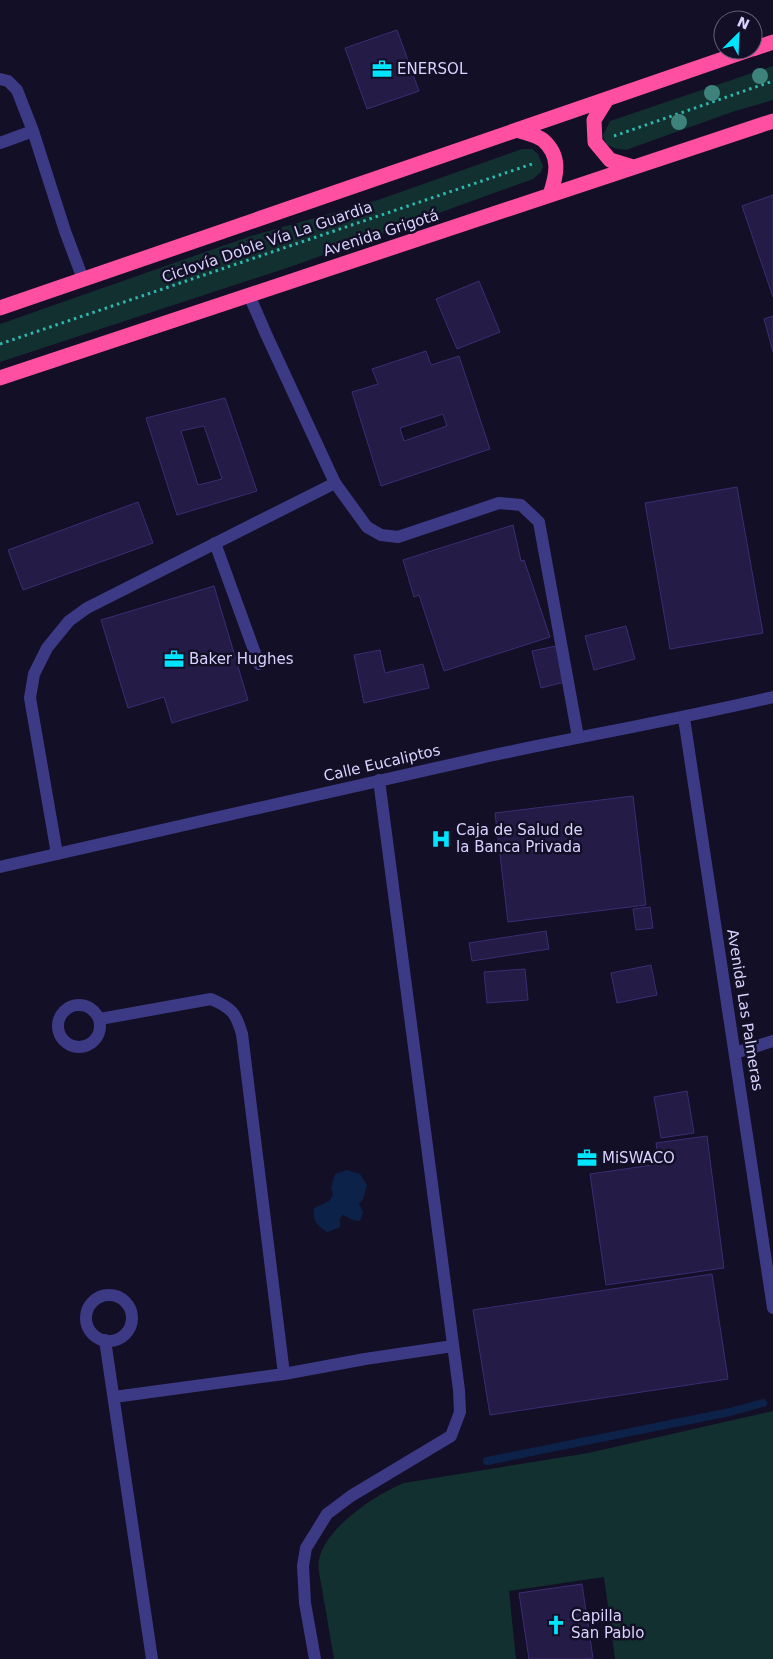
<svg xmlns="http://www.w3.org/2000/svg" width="773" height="1659" viewBox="0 0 773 1659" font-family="'DejaVu Sans',sans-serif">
  <rect width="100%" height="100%" fill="#130f26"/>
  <!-- green -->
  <path fill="#12302f" d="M773,66V100L732,112L626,150L614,148L606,144L603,135L610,121Z
    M522,149H532L538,154L543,166L541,172L533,179L293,266L0,362V324L251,236L378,200Z
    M773,1411V1659H615L604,1577L509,1591L516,1659H334C330,1638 327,1616 323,1595C322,1584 317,1571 319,1560C324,1529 376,1494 404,1483L588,1453Z"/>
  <!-- water -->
  <path fill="#0c2248" d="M347,1170L360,1174L367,1185L363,1199L359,1204L363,1212L360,1221L353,1220L343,1215L340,1218V1227L328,1232C317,1226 313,1222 314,1208L329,1201L333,1195L331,1188L335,1174Z"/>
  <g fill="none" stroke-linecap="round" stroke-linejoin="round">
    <!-- stream -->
    <path stroke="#0c2248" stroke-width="8" d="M487,1461L730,1412L763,1403"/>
  </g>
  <!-- building -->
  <path fill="#241b47" stroke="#3b2d73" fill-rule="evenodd" d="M397,30L419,91L367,109L345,48Z
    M773,195V297L742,206Z
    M479,281L500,332L457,349L436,299Z
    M773,316V352L764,319Z
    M426,351L431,365L459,356L490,449L381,486L352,392L378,384L372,369ZM443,414L447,426L404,441L400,428Z
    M225,398L257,491L177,515L146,418ZM204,426L222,479L198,485L181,431Z
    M737,487L763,633L670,649L645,503Z
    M138,502L153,543L23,590L8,550Z
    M513,525L521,561L524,560L550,637L444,671L419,595L414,597L403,560Z
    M214,586L248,700L172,723L164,697L128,708L101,620Z
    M626,626L635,659L594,670L585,636Z
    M556,646L565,682L541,688L532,651Z
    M380,650L385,673L423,664L429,688L364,703L354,655Z
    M633,796L646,905L508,922L495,813Z
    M650,907L653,928L636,930L633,909Z
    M546,931L549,949L472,961L469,943Z
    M651,965L657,995L617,1003L611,973Z
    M525,969L528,1000L487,1003L484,972Z
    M687,1091L694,1133L661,1138L654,1097Z
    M707,1136L724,1268L606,1285L590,1174L659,1164L656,1143Z
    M712,1274L728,1379L490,1415L473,1310Z
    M582,1584L593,1658L584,1659H529L519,1593Z"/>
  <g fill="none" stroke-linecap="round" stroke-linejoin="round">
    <!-- path -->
    <path stroke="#2fb8b0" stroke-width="3" stroke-dasharray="2.5 4" stroke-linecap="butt" d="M614,136L773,81
      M0,344L535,163"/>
    <!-- lane -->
    <path stroke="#3d3a85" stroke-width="12" d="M0,79L8,81L17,90L33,131L65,231L83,279
      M0,143L33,131
      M215,543L259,664
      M57,854L30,698L34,674L47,648L69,621L87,608L335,483"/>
    <!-- street -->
    <path stroke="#3d3a85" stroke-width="12" d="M249,295L266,334L335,483L367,527L381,535L398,537L499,503L521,505L539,522L578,737
      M684,718L773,1308
      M0,867C163,830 325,792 489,756C583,736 679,719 773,697
      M58 1026a21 21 0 1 1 42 0a21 21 0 1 1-42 0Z
      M100,1019L211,999C232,1008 236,1013 242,1034L284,1374
      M735,1053L773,1041
      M86 1318a23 23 0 1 1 46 0a23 23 0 1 1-46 0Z
      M105,1340L152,1659
      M114,1397L284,1374L365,1359L453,1346
      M315,1659L305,1603L303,1566L306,1548L327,1514L351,1496L451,1436L460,1412L459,1390L379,780"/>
    <!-- highway -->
    <path stroke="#ff4fa3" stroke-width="15" d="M753,49L773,42
      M607,99L594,120L595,142L610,160L633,167
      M517,130C525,133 536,135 543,140C561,156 557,174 550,195
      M0,308L749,50
      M0,378L773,121"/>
  </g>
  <!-- trees -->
  <g fill="#3d827b">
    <circle cx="760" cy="76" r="8"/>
    <circle cx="712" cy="93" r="8"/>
    <circle cx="679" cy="122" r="8"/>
  </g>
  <!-- icons -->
  <defs>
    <symbol id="office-bare" viewBox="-9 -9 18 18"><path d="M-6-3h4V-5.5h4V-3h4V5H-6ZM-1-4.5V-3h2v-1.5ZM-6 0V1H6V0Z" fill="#00e5ff" stroke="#130f26" stroke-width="2.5" paint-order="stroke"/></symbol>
    <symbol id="hospital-bare" viewBox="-9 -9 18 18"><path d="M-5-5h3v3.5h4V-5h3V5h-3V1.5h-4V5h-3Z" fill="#00e5ff" stroke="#130f26" stroke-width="2.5" paint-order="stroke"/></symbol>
    <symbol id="church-bare" viewBox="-9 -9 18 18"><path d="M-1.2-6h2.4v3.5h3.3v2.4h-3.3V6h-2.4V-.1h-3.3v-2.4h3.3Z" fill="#00e5ff" stroke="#130f26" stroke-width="2.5" paint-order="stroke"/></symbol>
  </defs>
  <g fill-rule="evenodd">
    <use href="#office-bare" x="368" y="55" width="28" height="28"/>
    <use href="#office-bare" x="160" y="645" width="28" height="28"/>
    <use href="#hospital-bare" x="427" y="825" width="28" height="28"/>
    <use href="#office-bare" x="573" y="1144" width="28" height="28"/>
    <use href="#church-bare" x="542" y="1611" width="28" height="28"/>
  </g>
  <g text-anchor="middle" stroke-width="5" stroke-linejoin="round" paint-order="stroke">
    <!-- poi labels -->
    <g font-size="15" fill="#d9d4ff" stroke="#130f26" text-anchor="start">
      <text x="397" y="74">ENERSOL</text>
      <text x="189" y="664">Baker Hughes</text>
      <text x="456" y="835">Caja de Salud de<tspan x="456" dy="17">la Banca Privada</tspan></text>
      <text x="602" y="1163">MiSWACO</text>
      <text x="571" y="1621">Capilla<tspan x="571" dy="17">San Pablo</tspan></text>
    </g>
    <!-- street labels -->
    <g font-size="15" fill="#d9d4ff" stroke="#130f26">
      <text transform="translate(381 233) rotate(-18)" y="5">Avenida Grigotá</text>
      <text transform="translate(267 242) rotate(-19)" y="5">Ciclovía Doble Vía La Guardia</text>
      <text transform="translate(382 763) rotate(-13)" y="5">Calle Eucaliptos</text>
      <text transform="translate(745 1010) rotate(81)" y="5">Avenida Las Palmeras</text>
    </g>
  </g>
  <!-- north arrow -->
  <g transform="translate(738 35) rotate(24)"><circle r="24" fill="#130f26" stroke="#625e7d"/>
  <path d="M0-4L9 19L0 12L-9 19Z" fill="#00e5ff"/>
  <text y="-8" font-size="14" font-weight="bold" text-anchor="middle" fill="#d9d4ff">N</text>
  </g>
</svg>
